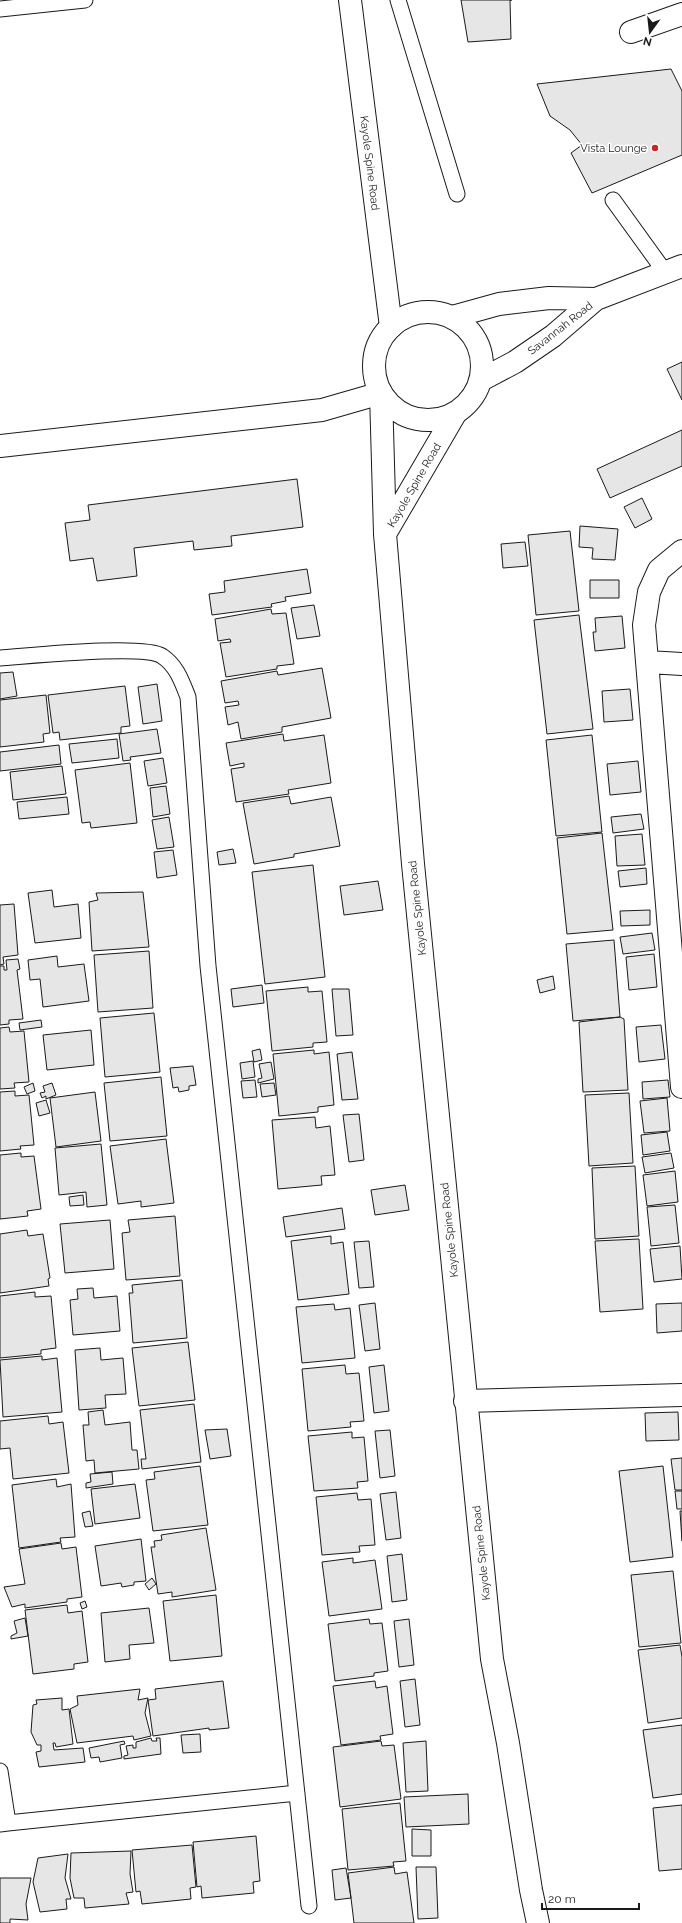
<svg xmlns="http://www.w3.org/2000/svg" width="682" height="1923" viewBox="0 0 682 1923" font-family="Raleway,sans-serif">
  <rect width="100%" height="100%" fill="#fff"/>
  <!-- building -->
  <path fill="#e6e6e6" stroke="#1a1a1a" d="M461,0H512H510L511,39L468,42Z
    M671,69L682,91V155L592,193L571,153L582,145L570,130L550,116L537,84Z
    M682,362V400L667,369Z
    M682,430V466L610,498L597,469Z
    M297,479L303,527L231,536L232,546L194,550L193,541L134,548L137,576L97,581L93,558L70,561L65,523L90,520L88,505Z
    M642,498L652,519L635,528L624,507Z
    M580,526L618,529L615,560L592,559L593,548L579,547Z
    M570,531L579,611L536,615L528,535Z
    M525,542L528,566L503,568L501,544Z
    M307,569L311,593L285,597L286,601L271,604L272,607L212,615L209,594L225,592L224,581Z
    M590,580H619V598H590Z
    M314,605L320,636L297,639L291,608Z
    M271,609L272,614L286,613L294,664L277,666V669L226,677L220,643L231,642L230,639L218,641L215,619Z
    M579,615L593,729L547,734L534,620Z
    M622,616L625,648L595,651L593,632H596L595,618Z
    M322,668L331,718L282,727V732L241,739L238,722L228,725L225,707L239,705L238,701L225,703L221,681L277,671L278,675Z
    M13,672L17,696L0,699V673Z
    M157,684L162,721L143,724L138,687Z
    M125,686L130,726L121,727V733L60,740L59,732L53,733L48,695Z
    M630,689L633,720L604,722L602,691Z
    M46,695L50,733L43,734L44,742L0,747V700Z
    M157,729L161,753L130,757L131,760L123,761L119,734Z
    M283,734L284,741L324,735L331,783L288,790L289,794L236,802L231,769L244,767V763L230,766L226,743Z
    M592,735L602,832L556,836L546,740Z
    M117,739L119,758L72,763L69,744Z
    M59,745L61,764L0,771V752Z
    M163,758L167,783L148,786L144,761Z
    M638,761L641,792L610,795L607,764Z
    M130,763L137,823L91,828L90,822L82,823L75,770Z
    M62,766L66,794L13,800L10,772Z
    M166,786L170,814L153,817L150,788Z
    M289,796L291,804L331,797L340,846L294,854V857L254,864L243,803Z
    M67,797L69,814L19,819L17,802Z
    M641,814L644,829L613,833L611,817Z
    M169,817L174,847L157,849L152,820Z
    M602,833L613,930L567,934L557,838Z
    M642,834L645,865L617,866L615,836Z
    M233,849L236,863L219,865L217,852Z
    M173,850L177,875L157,878L154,852Z
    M313,865L325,977L265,984L252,872Z
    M646,868L647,884L620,887L618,871Z
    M378,881L383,910L344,915L340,886Z
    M52,890L54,907L78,904L81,938L35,943L28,893Z
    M143,892L149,947L92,951L89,902L98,900L96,893Z
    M14,904L18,955L3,957L4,964L0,965V905Z
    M650,910V925L621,926L620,911Z
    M652,933L655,950L623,954L620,937Z
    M614,940L620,1017L573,1021L566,944Z
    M149,951L153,1008L98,1012L94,955Z
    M654,954L657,987L629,990L626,957Z
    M57,956L58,967L84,964L89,1001L43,1007L40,979L30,980L28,960Z
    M18,959L20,969L17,970L23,1019L9,1020V1024L0,1025V966H4V970H7L6,960Z
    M553,976L555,989L540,993L537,980Z
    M262,985L264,1003L233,1007L231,989Z
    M308,987V992L322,991L327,1042L313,1043V1047L272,1051L266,991Z
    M332,989H349L353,1035L336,1036Z
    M154,1013L160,1072L105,1077L100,1018Z
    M620,1017L624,1019L628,1090L583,1092L579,1022Z
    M41,1020L42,1027L20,1030L19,1023Z
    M661,1025L665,1059L639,1062L636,1027Z
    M9,1027L10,1032L24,1031L29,1082L14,1083L15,1088L0,1089V1028Z
    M91,1030L94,1065L47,1070L43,1035Z
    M260,1049L262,1060L254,1062L252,1051Z
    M314,1050V1054L329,1052L334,1105L318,1107V1112L279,1116L273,1054Z
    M352,1052L358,1099L342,1100L337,1054Z
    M253,1061L255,1077L242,1079L240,1063Z
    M271,1062L274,1079L258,1083V1079L262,1078L259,1064Z
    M193,1066L196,1085L189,1086V1090L179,1092L178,1087L173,1088L170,1068Z
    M161,1077L167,1136L110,1141L104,1083Z
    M255,1080L257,1097L243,1098L241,1081Z
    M668,1080L670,1097L643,1099L642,1082Z
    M33,1083L35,1091L27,1094L24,1087Z
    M52,1083L56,1095L46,1099V1096L42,1098L40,1093L45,1092L43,1086Z
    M274,1083L276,1095L262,1097L260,1084Z
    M15,1091V1096L29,1095L34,1145L20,1146L21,1149L0,1151V1092Z
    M95,1092L101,1141L56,1147L50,1098Z
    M629,1093L633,1163L589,1166L585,1095Z
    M667,1098L670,1131L644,1133L640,1101Z
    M46,1100L50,1113L39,1116L36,1103Z
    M359,1114L364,1160L349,1162L343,1115Z
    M315,1117L316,1128L330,1126L335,1175L321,1176L322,1185L278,1189L272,1120Z
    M667,1132L670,1151L643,1155L641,1135Z
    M166,1139L174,1203L141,1207V1201L118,1204L110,1146Z
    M101,1144L107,1205L87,1207L86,1192L59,1195L55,1148Z
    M21,1153V1157L34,1156L41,1209L27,1211L28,1216L0,1219V1155Z
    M671,1153L674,1168L645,1173L642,1157Z
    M635,1166L639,1236L595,1239L592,1168Z
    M675,1171L678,1202L647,1206L643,1175Z
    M405,1185L409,1210L375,1215L371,1190Z
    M83,1195L84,1205L70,1206L69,1197Z
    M675,1205L679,1243L651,1246L647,1207Z
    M342,1208L345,1229L286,1237L283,1217Z
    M175,1216L180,1276L126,1280L122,1233L130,1232L128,1220Z
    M110,1220L114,1269L65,1273L60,1224Z
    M27,1230L28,1236L43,1234L50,1278L48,1279L49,1286L0,1293V1234Z
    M331,1236V1244L343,1242L349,1294L298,1300L291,1241Z
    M639,1239L643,1309L600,1312L595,1241Z
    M369,1241L374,1287L359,1288L354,1242Z
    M680,1246L682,1279L654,1282L650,1249Z
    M182,1280L187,1338L133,1343L129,1293H133L132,1285Z
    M93,1288L94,1298L117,1296L120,1331L73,1335L70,1300L78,1299L77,1289Z
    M35,1292V1297L51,1296L56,1348L41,1350V1354L0,1358V1296Z
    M375,1303L380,1349L365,1351L359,1305Z
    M682,1303V1331L657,1333L656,1304Z
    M334,1304L335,1310L350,1308L355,1358L302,1363L296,1307Z
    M188,1342L195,1400L139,1406L132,1348Z
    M100,1348L101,1360L123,1358L126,1394L105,1395L106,1408L79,1410L75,1350Z
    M42,1356V1360L57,1358L62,1412L3,1417L0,1360Z
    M345,1365L346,1374L359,1373L364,1421L350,1422L351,1427L308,1431L302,1369Z
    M384,1365L389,1411L374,1413L369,1367Z
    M194,1404L201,1462L142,1469L141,1459H146L140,1410Z
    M103,1410L105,1425L130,1422L132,1450H137L139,1469L95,1473L94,1460L86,1461L83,1425H89L88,1412Z
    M678,1412L679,1440L646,1441L645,1413Z
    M48,1416L49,1424L63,1422L69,1473L13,1479L10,1448L0,1449V1421Z
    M227,1429L231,1456L210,1459L205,1430Z
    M390,1430L395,1476L380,1478L375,1431Z
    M352,1432V1438L364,1437L368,1481L357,1482L358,1488L314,1491L308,1436Z
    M682,1458V1490H675L671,1459Z
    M200,1466L208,1525L153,1531L146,1480L155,1479L154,1472Z
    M663,1466L673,1557L630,1562L619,1471Z
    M112,1472L113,1484L86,1488V1483L91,1482L90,1474Z
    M56,1479L57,1487L71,1484L75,1537L60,1538L61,1542L19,1548L12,1485Z
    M135,1484L140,1518L95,1524L91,1489Z
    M675,1491H682V1509H677Z
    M396,1492L401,1538L386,1540L380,1494Z
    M357,1493L358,1500L371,1499L375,1545L359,1546L360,1552L322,1555L316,1497Z
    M90,1511L93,1526L85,1527L82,1513Z
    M680,1511H682V1541Z
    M206,1528L216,1590L172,1597V1592L158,1594L151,1547H155L154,1541L162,1540L161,1535Z
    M141,1539L146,1581L134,1582V1585L122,1587L121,1583L101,1586L95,1546Z
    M61,1543L62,1549L76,1547L82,1597L67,1599V1602L25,1608V1604L12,1607L4,1587L25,1584L19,1549Z
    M402,1554L407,1600L392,1602L387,1556Z
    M353,1558V1563L375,1560L382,1609L329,1616L322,1562Z
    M673,1571L681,1643L639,1647L631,1575Z
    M152,1578L156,1584L149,1590L145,1584Z
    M216,1595L222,1656L170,1661L163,1601Z
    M85,1601L87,1607L82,1609L80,1603Z
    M67,1605L68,1613L82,1611L88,1662L74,1664V1669L33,1674L25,1610Z
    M149,1608L154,1643L129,1645L130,1659L105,1662L101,1613Z
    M25,1618L28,1636L11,1639V1636L17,1633L14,1621Z
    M369,1619L370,1624L382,1623L388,1671L374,1673V1676L335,1681L328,1624Z
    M409,1619L414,1665L399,1667L394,1621Z
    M680,1645L682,1657V1718L648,1723L638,1650Z
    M415,1679L420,1725L405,1727L400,1681Z
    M223,1681L229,1728L209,1730V1728L153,1736L148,1700L156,1699L155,1689Z
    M375,1681L376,1688L387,1686L393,1734L380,1736L381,1740L341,1745L333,1686Z
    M140,1689L138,1700L148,1698L145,1713L151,1736L134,1740L133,1736L77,1743L70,1709L78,1705L77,1696Z
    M62,1698V1710L69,1709L73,1744L56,1747L55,1743H53L54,1750L83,1748L85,1762L39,1767L36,1752L41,1751V1745H37L31,1732L33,1705L37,1704L36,1700Z
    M682,1725V1794L653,1798L643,1730Z
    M200,1734L201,1752L183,1753L181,1735Z
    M151,1738L152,1741H157L156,1738H160L161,1754L124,1759V1756L128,1755L126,1746L133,1745V1748H136V1742Z
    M124,1741L125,1744L120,1745L122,1758L100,1762L99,1757L91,1758L89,1748Z
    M381,1741L382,1746L394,1745L401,1799L340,1807L333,1747Z
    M426,1741L428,1791L406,1792L403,1743Z
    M468,1794L469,1824L406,1827L404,1797Z
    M400,1803L406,1861L393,1862L394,1866L348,1870L342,1809Z
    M682,1805V1869L659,1871L653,1808Z
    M412,1829L431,1830V1856H412Z
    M256,1836L260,1881L253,1882L254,1893L202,1898L201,1886L197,1887L193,1842Z
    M192,1845L196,1887L190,1888L191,1899L142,1904L140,1891L136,1892L132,1850Z
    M131,1851L130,1874L133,1892L126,1893L129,1904L85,1908L84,1898H74L70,1878L71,1853Z
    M68,1854L65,1878L71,1899H66L67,1909L40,1912L33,1882L38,1858Z
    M394,1867L395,1874L407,1872L414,1923H354L348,1873Z
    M416,1867H436L438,1918L418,1919Z
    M346,1868L351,1898L335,1900L332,1870Z
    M0,1878H31L26,1904L28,1920L10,1919V1923H0Z"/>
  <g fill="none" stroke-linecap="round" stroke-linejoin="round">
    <defs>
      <path id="service" d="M398,0L457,194
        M0,9L85,0
        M613,200L665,272
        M0,658C29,656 143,644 162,656C177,666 182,682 188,697L208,966L309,1906
        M0,1771L8,1823L0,1824
        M8,1823L297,1793"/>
      <path id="minor" d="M631,32L682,14
        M682,551L659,570L649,592L644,625L682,1087
        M648,662L682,664
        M465,1401L682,1395"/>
      <path id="tertiary" d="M350,0L391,327
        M0,446L322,410L381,393"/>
      <path id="secondary" d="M374 366a54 54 0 1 1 108 0a54 54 0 1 1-108 0Z
        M452,317L499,304L549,298L596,299
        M481,380L515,362L553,336L596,299L682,266
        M381,393L385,534L413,864L492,1659L508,1743L531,1890L538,1923
        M385,534L455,414"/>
    </defs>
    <!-- service casing -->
    <use href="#service" stroke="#1a1a1a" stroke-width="17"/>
    <!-- minor casing -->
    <use href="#minor" stroke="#1a1a1a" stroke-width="24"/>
    <!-- tertiary casing -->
    <use href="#tertiary" stroke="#1a1a1a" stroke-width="24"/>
    <!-- secondary casing -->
    <use href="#secondary" stroke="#1a1a1a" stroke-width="24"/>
    <!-- service -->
    <use href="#service" stroke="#fff" stroke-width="15"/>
    <!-- minor -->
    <use href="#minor" stroke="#fff" stroke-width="22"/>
    <!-- tertiary -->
    <use href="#tertiary" stroke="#fff" stroke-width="22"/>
    <!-- secondary -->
    <use href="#secondary" stroke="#fff" stroke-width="22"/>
  </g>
  <!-- markers -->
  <circle fill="#c62828" stroke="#fff" stroke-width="1.5" cx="655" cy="148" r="4"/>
  <g text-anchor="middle" stroke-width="3" stroke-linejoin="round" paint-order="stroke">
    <!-- poi labels -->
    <g font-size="11" fill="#1a1a1a" stroke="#fff" text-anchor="end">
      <text x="647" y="152">Vista Lounge</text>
    </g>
    <!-- street labels -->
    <g font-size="11" fill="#1a1a1a" stroke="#fff">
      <text transform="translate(370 163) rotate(83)" y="4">Kayole Spine Road</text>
      <text transform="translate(560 328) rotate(-38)" y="4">Savannah Road</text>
      <text transform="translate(414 485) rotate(-60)" y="4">Kayole Spine Road</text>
      <text transform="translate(417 908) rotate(-96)" y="4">Kayole Spine Road</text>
      <text transform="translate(449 1230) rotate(-96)" y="4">Kayole Spine Road</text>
      <text transform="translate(481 1553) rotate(-96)" y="4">Kayole Spine Road</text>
    </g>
  </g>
  <!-- north arrow -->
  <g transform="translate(650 32) rotate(195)" stroke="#ffffff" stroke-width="3" paint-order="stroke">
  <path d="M0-3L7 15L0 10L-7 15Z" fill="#1a1a1a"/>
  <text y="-6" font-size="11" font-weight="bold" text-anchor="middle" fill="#1a1a1a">N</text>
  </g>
  <!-- scale -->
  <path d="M542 1903v6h97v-6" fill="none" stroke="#1a1a1a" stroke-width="2"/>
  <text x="548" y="1903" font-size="12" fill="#1a1a1a" stroke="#ffffff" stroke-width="3" paint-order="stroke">20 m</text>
</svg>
